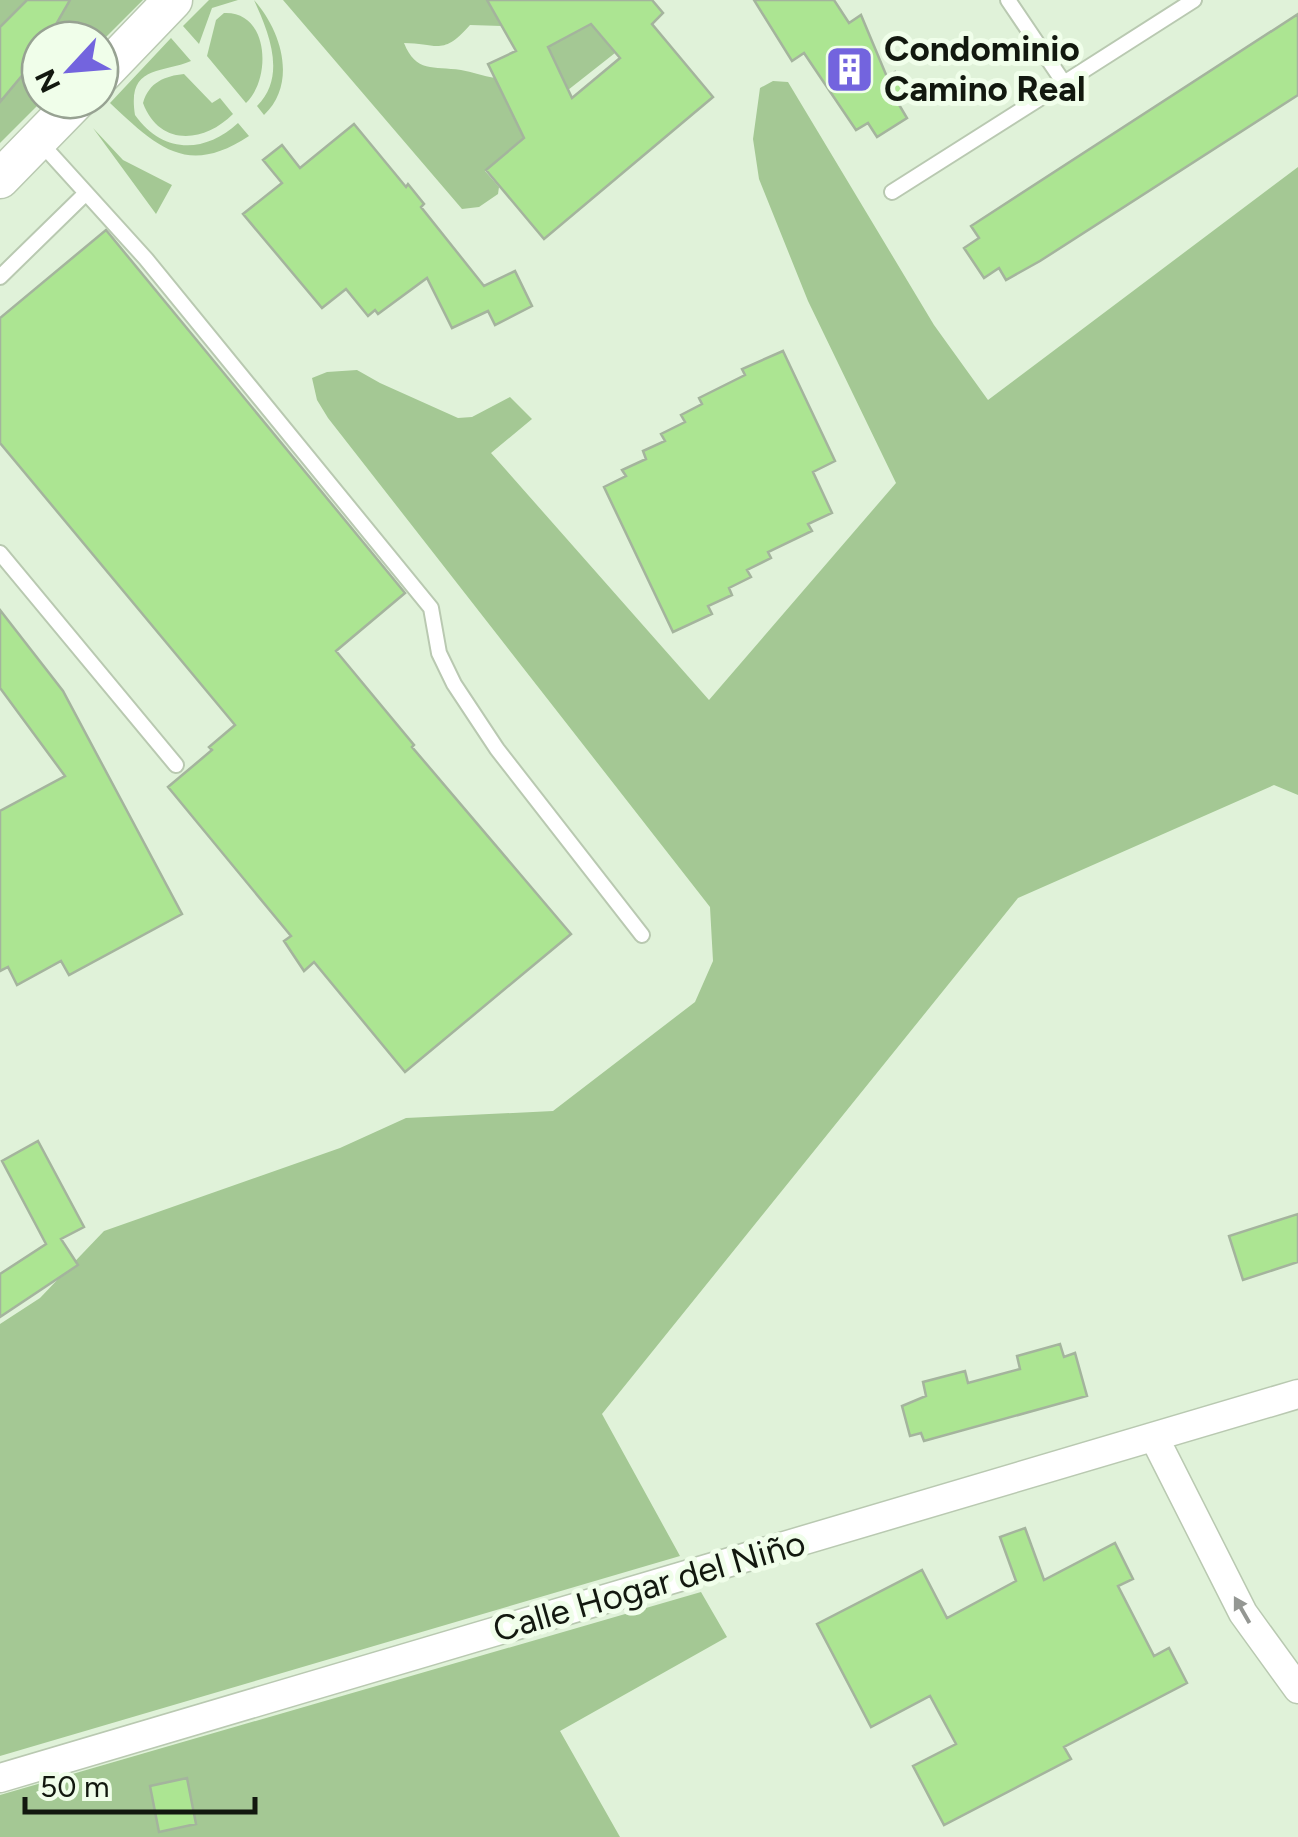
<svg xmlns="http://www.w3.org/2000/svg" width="1298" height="1837" viewBox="0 0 1298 1837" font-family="Figtree,sans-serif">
  <rect width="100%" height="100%" fill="#e0f2d9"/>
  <!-- green -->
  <path fill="#a4c894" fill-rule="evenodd" d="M0,0H143L100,43V40H40V100H43L0,143Z
    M209,0H238L212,8L199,44L183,26Z
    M254,0C281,30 298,83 264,115L257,106C287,76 269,33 254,0Z
    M283,0H487L525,12L502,26L470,25C442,57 437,43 404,43C416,73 433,66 461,70C472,72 483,76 495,78L508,104L556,109L485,171L499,187L498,194L479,207L462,209Z
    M580,5L615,53L568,90L548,47L558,42Z
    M224,13C269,11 272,78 246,103L207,56L216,20Z
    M171,38L191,61C160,74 127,65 135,115C163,154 204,154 238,123L249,136C187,177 157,147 110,103Z
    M184,74L212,103L220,98L233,114C203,144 159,146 143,103C149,82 165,76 184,74Z
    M773,81L788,82L934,325L988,400L1298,167V795L1274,785L1018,898L602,1414L680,1556L0,1756V1324L40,1298L104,1231L340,1148L406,1118L553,1111L695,1002L713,961L710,907L328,418L317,400L312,378L327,372L357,370L380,383L458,418L472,417L510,397L532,419L491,453L709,700L896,483L808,301L759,179L753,139L760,88Z
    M93,128L123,160L172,185L156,214Z
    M701,1592L727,1637L560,1731L620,1837H0V1795ZM186,1779L195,1824L159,1831L150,1786Z"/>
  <!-- building -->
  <path fill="#ace592" stroke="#a4b49d" stroke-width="2.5" fill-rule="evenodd" d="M27,0H70L47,40H40V54L0,102V27Z
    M487,0H652L663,13L652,24L713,97L544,239L486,170L524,138L488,64L516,51ZM591,24L620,58L572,98L548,47Z
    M754,0H834L849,23L861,15L887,77L895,72L909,95L898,103L907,118L877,137L868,123L856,130L804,53L792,61Z
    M1298,14V95L1040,261L1006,280L999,268L984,278L964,248L979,238L971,226Z
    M354,124L406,187L408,184L424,204L421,207L484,286L515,271L532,306L495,325L488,311L452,328L427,278L378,314L375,310L368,316L346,289L322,308L243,214L282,183L263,160L282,145L300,168Z
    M106,230L405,593L336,651L414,745L412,747L571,934L405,1072L314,962L304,971L284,941L291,936L168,787L212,750L209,747L235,725L0,443V318Z
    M783,351L835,461L813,472L832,513L808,524L812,531L768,552L771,558L747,570L751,577L729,588L732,595L708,606L712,614L673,632L604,487L626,476L622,470L646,459L643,451L665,441L661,434L685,422L681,415L702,404L699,398L745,375L742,369Z
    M0,610L63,691L182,914L69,975L61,961L17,985L8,967L0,971V811L65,776L0,688Z
    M38,1141L84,1227L61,1239L78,1265L0,1317V1274L46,1244L2,1161Z
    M1298,1214V1262L1243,1280L1229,1236Z
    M1060,1344L1064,1357L1075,1353L1087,1396L924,1441L921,1433L910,1436L902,1406L926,1396L923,1382L965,1371L968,1383L1020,1369L1017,1356Z
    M1025,1528L1044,1580L1115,1543L1133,1579L1118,1586L1154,1656L1169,1648L1187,1683L1064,1747L1071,1759L944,1825L913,1766L956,1744L930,1696L871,1727L817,1624L922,1570L947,1618L1016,1581L1000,1537Z
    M187,1778L196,1824L159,1832L150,1786Z"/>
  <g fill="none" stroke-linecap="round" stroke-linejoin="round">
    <defs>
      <path id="lane" d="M1008,0L1064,83L1194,0
        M39,141L146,259L431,608L439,653L454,684L497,749L642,935
        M892,192L1064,83
        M0,277L86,193
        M0,553L176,765"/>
      <path id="street" d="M1154,1437L1243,1613L1298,1689
        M0,1778L1298,1394"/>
      <path id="secondary" d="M100,76L173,0
        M0,179L77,100"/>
    </defs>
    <!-- lane casing -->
    <use href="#lane" stroke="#b9c9b1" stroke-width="18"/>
    <!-- street casing -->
    <use href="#street" stroke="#b9c9b1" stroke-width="31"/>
    <!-- secondary casing -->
    <use href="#secondary" stroke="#b9c9b1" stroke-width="41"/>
    <!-- lane -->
    <use href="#lane" stroke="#fff" stroke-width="14"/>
    <!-- street -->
    <use href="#street" stroke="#fff" stroke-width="28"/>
    <!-- secondary -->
    <use href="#secondary" stroke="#fff" stroke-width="38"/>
  </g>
  <!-- one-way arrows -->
  <defs><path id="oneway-solid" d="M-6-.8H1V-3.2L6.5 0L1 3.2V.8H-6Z" transform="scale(2.5)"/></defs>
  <use fill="#949793" href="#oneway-solid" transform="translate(1242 1610) rotate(-120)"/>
  <!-- icons -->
  <defs>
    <symbol id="building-square" viewBox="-11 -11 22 22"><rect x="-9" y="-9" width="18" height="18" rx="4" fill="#7364de" stroke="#f0feea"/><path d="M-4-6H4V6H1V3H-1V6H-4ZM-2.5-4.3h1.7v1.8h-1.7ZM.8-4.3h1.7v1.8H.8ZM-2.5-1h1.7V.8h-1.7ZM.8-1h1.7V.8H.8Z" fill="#fff"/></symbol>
  </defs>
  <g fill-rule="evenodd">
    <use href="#building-square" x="822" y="42" width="55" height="55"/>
  </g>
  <g text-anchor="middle" stroke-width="10" stroke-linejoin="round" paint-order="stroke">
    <!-- poi labels -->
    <g font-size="35" font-weight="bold" fill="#12180f" stroke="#f0feea" text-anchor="start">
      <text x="884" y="61">Condominio<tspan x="884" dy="40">Camino Real</tspan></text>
    </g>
    <!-- street labels -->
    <g font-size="35" fill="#12180f" stroke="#f0feea">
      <text transform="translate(649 1586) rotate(-16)" y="12">Calle Hogar del Niño</text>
    </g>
  </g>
  <!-- north arrow -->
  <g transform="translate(70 70) rotate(244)"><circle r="48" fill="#f0feea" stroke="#97a292" stroke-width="2.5"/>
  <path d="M0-8L18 38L0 25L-18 38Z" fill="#7364de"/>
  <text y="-15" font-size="28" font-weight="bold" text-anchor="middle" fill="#12180f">N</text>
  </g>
  <!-- scale -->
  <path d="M25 1797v15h230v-15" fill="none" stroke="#12180f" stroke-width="5"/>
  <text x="40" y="1797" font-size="30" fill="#12180f" stroke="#f0feea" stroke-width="8" paint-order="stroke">50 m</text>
</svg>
